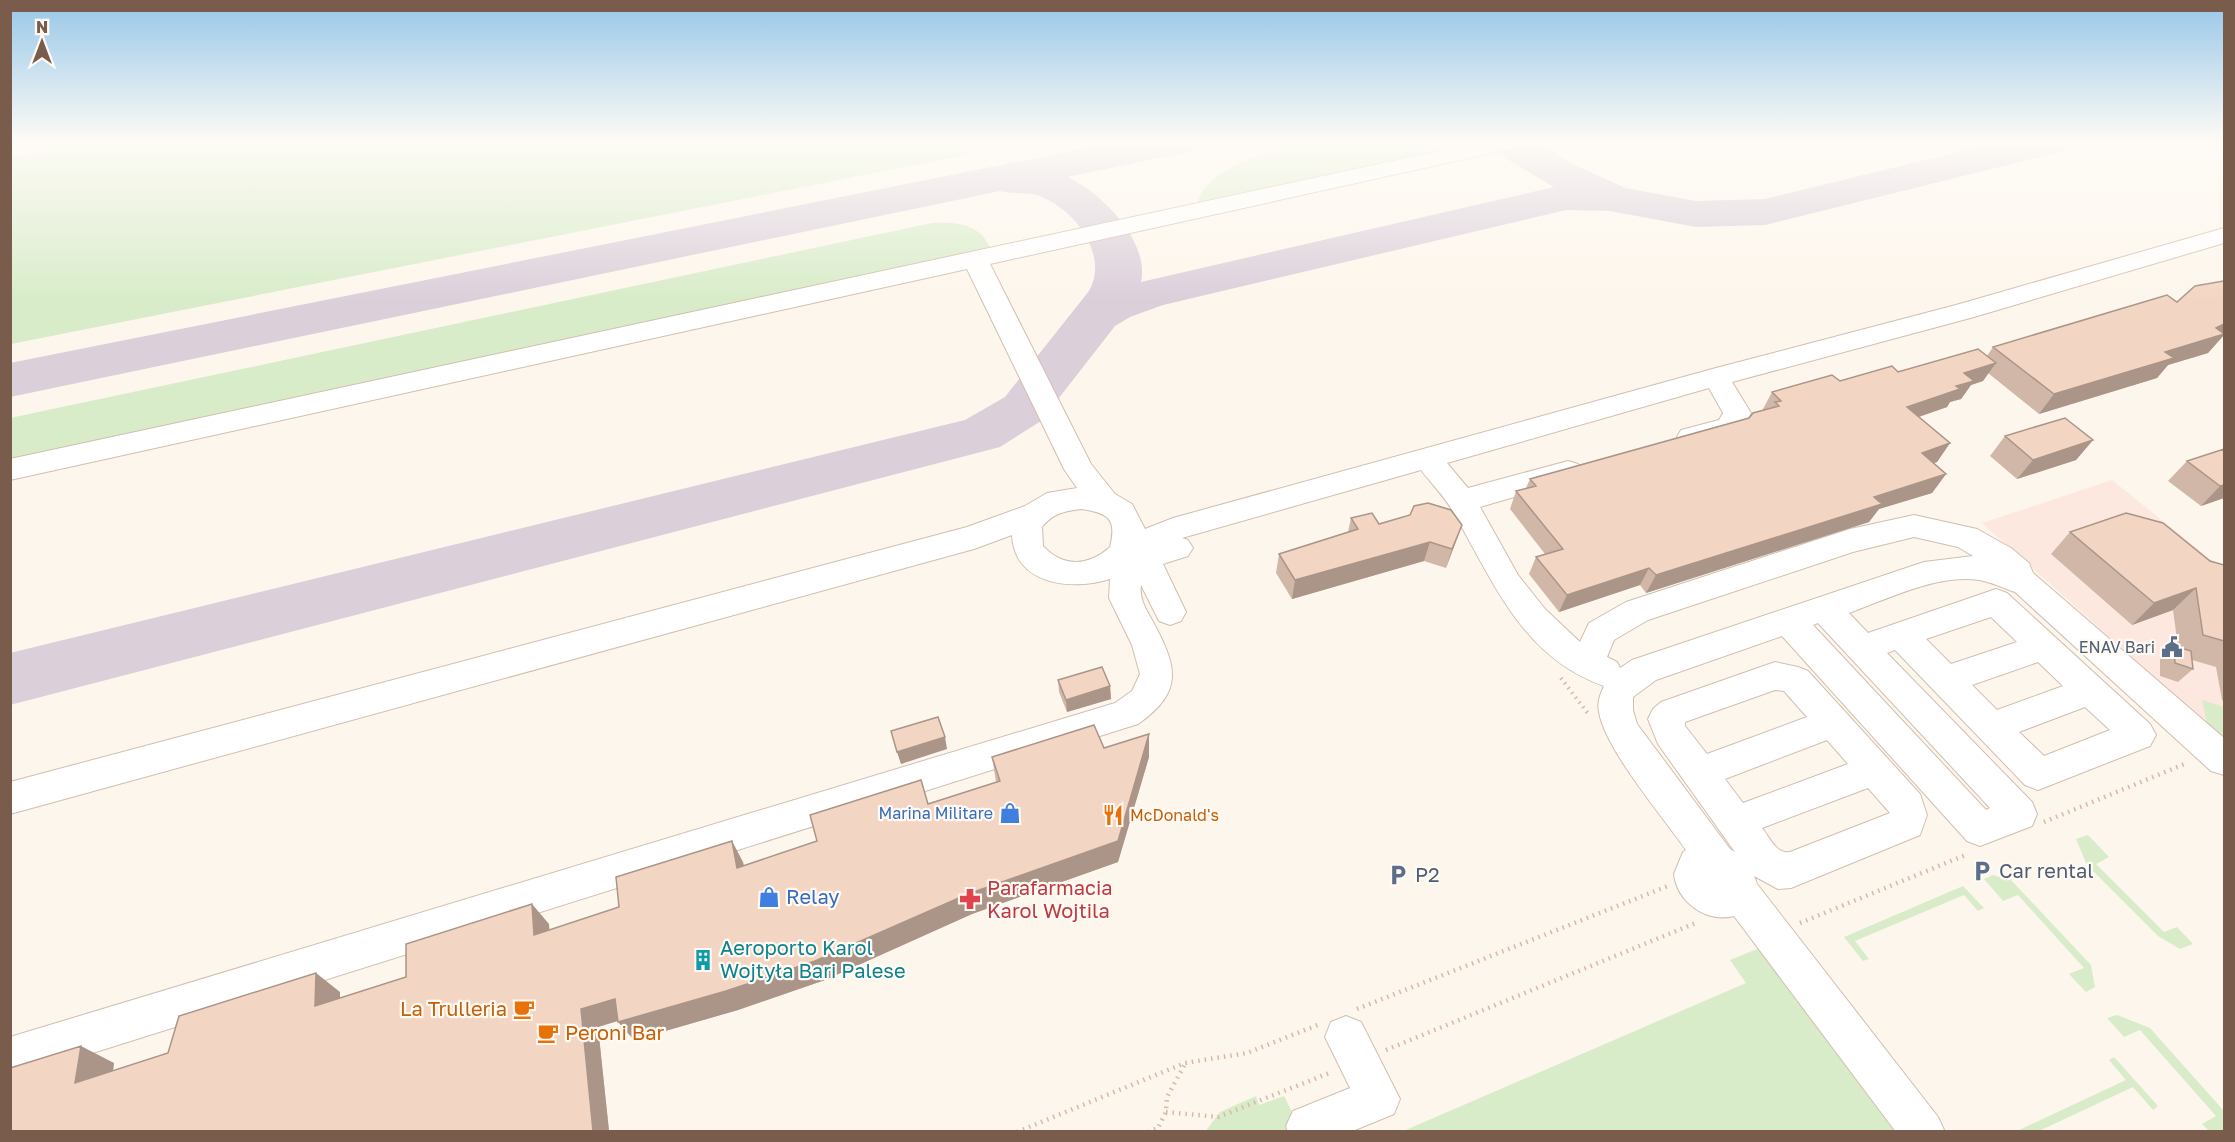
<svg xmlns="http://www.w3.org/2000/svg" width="2235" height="1142" viewBox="0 0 2235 1142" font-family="'Golos Text',sans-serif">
  <rect width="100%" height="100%" fill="#fdf6ec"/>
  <!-- commercial -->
  <path fill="#fde8e0" d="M2112,480L2224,570V740L1982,523Z"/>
  <!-- green -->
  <path fill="#d8ecc9" d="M101,142H1030L11,344V157Z
    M1321,142H1445L1443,150L1197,204C1210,160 1284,150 1321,142Z
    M932,223C958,222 981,224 991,250L11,463L10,418Z
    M2202,700L2224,707V740L2207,724Z
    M2088,835L2109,857L2096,864L2164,932L2177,927L2193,944L2180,949L2158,936L2087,865L2076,839Z
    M1993,875L2011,880L2091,965L2095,987L2086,992L2069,974L2084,968L2018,895L2003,901L1984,879Z
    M1963,886L1984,908L1978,911L1964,895L1855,941L1869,959L1863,961L1844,937Z
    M1762,947L1903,1132H1401L1746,983L1730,960Z
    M2117,1015L2150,1028L2224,1111V1131H2209L2202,1124L2216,1116L2140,1030L2124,1037L2107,1018Z
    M2114,1057L2158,1106L2153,1110L2133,1087L2039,1131H2017L2126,1080L2109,1060Z
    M1256,1096L1259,1105L1284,1096L1302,1132H1205L1220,1112Z"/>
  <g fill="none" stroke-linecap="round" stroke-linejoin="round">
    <!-- taxiway -->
    <path fill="#dbcfda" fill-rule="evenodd" d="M1117,142H1198L1192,151L1067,177C1101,192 1150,241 1141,282L1554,187L1505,158L1499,149L1504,142H1537L1569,162L1625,188L1696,201L1765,199L2000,142H2070L2064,151L1765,225L1696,227L1610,211L1566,210L1163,305L1130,317L1115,326L1041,421L1000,447L10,705V653L965,420L1005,397L1089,291C1110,254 1073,207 1037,195C1025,192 1012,194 1000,191L10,397V363Z"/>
    <defs>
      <path id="minor" d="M1481,142H1521L1518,147L1510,149L990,264L1091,464L1115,494L1132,504L1145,529L1173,518L1716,368L1956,305L2224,228V243L1974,317L1732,382L1751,413L1739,434L1691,447L1681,444L1677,437L1681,430L1719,420L1723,413L1709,388L1447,463L1468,488L1568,461L1578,464L1583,471L1578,478L1480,507L1518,575L1545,609L1580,642L1589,623L1626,602L1850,529L1914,515L1977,529L2011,548L2029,563L2033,573L2224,738V775L2211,771L2015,592C2003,588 1991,582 1979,580C1937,574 1888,599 1849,613L1868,633L1996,589L2007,593L2150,724L2156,735L2150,746L2038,790L2025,785L1895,650L1887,653L2032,802L2037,814L2032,826L1980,846L1967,841L1782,636L1656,680L1633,697V710L1637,724L1730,849L1735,852L1658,744L1648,719L1653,709L1661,702L1775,662L1798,667L1808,671L1920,794L1927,815L1920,835L1791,888L1778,889L1754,876L1757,884L1938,1117L1945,1132H1896L1734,916C1706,923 1677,902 1674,874L1683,852L1686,850C1663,817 1605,749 1599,712C1597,702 1600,695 1604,686C1521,657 1493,580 1452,510C1444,496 1431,483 1421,470L1182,538L1188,540L1193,548L1188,556L1163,564L1186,612L1181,621L1170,625L1159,621L1141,585C1139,599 1146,609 1152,620C1177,666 1185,691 1138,724L10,1079V1037L1115,703L1132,691L1140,674L1132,645L1109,598L1110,579C1072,591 1014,585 1012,535L974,549L10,814V782L967,527L1025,506L1047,493L1077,488L1064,469L967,269L10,480V459ZM1081,509C1109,513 1117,519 1110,547C1089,566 1063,568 1043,546L1042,527C1053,513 1065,511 1081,509ZM1914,537L1958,547L1973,556L1924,562L1632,660L1620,668L1617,662L1607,657L1614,640L1648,620L1853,552ZM1991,617L2017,642L1951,664L1926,639ZM1818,623L1990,808L1986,810L1813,625ZM2038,662L2063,686L1997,710L1972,685ZM1775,690L1784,691L1807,717L1707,754L1685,726V722ZM2085,707L2110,730L2044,756L2019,732ZM1827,740L1848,764L1743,803L1725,779ZM1868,788L1890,813L1790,852C1776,854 1770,838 1762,828Z
        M1346,1016L1361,1022L1400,1099L1394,1114L1350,1132H1288L1286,1126L1293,1111L1350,1088L1325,1037L1331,1022Z"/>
    </defs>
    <!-- minor casing -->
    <use href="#minor" stroke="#d1beb0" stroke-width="2"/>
    <!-- path-far1 -->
    <path stroke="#d9b8a5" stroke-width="4" stroke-dasharray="1.5 4.5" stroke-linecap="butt" d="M1561,678L1589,715"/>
    <!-- path -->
    <path stroke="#d9b8a5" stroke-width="4.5" stroke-dasharray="1.5 5" stroke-linecap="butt" d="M2044,822L2187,763
      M1800,923L1968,854
      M1357,1009L1668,886
      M1386,1050L1698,922
      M1166,1112L1218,1117L1332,1072
      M1017,1132L1185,1063L1247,1053L1320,1024
      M1148,1132L1158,1128L1166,1112L1167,1097L1185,1064"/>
    <!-- minor -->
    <use href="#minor" fill="#fff" fill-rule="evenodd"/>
  </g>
  <!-- wall -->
  <path fill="#d1b7a8" d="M2224,281V335L2208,353L2168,365L2157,378L2039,414L1988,373L1983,381L1971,385L1961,399L1950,402L1947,407L1919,417L1950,443L1937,462L1933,463L1946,474L1932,493L1879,509L1869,522L1646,593L1640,585L1559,612L1529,574L1536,557L1545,554L1510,509L1516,491L1526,488L1530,479L1749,418L1762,411L1772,392L1987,356L1993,347L2177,302Z
    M2005,436L2093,440L2076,460L2017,479L1990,456Z
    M2224,449V498L2201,506L2168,481L2187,461Z
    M1351,518L1379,524L1462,525L1446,568L1424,561L1292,599L1276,573L1279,554L1348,532Z
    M2070,532L2210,561L2224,565V701L2222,700L2216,667L2192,660L2193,669L2178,682L2160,676V659L2174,646L2178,647L2173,610L2132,625L2051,554Z
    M1058,680L1110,686L1111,699L1067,712L1059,692Z
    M1104,748L1149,757L1118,862L972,914L825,980L738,1010L634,1040L618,1021L598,1027L609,1131H10L114,1063L113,1071L168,1053L340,992V998L406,977L549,924V930L619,907L743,862L744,866L996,782L992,757Z"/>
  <!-- shaded-wall -->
  <path fill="#aa9588" d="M2224,324V335L2208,353L2168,365L2157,378L2039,414L2054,394L2165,352Z
    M1996,363L1983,381L1971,385L1961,399L1950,402L1947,407L1895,425L1907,407L1964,373Z
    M2093,440L2076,460L2017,479L2033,460Z
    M1950,443L1937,462L1909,471L1922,453Z
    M1946,474L1932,493L1879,509L1869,522L1646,593L1656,575L1874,497Z
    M2224,485V498L2201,506L2220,486Z
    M1462,525L1455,544L1446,568L1452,549Z
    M1430,542L1424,561L1292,599L1295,580Z
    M1649,568L1640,585L1559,612L1567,595Z
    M2196,588L2173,610L2132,625L2154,603Z
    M1110,686L1111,699L1067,712L1066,700Z
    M1149,734V757L1118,862L972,914L825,980L738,1010L634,1040L618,1022L968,894Z
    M945,737L947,749L901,764L897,752Z
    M732,841L743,862L748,889L737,868Z
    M532,904L549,924L551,954L534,935Z
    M316,973L340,992V1024L315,1006Z
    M615,999L630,1017L598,1027L609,1131H593L581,1009Z
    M81,1046L114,1063L109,1099L75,1083Z"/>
  <!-- building -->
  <path fill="#f3d5c3" stroke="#aa9588" stroke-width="1.5" d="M2224,281V324L2216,328L2224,334L2165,352L2174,358L2054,394L1993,347L2167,295L2177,302L2195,286Z
    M1978,349L1996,363L1964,373L1974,381L1956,386L1960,389L1907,407L1950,443L1922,453L1946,474L1874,497L1882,504L1656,575L1649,568L1567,595L1536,557L1563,549L1516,491L1536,486L1530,479L1749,418L1753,413L1779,406L1775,402L1781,401L1772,392L1832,375L1840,381L1892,366L1898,372Z
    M2065,418L2093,440L2033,460L2005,436Z
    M2224,449V485L2220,486L2187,461Z
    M1428,503L1451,510L1462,525L1452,549L1430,542L1295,580L1279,554L1358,529L1351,518L1372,513L1379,524L1410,515L1414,506Z
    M2126,513L2163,523L2210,561L2224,565V641L2203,635L2196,588L2154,603L2070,532Z
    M2174,646L2191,651L2193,669L2175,663Z
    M1102,667L1110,686L1066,700L1058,680Z
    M938,717L945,737L897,752L891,731Z
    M1094,725L1104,748L1149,734L1118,841L968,894L815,961L726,991L618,1022L615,999L581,1009L593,1131H10V1068L81,1046L75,1083L168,1053L179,1016L316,973L315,1006L406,977V944L532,904L534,935L619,907L616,877L732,841L737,868L817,841L810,815L921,780L928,804L1000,781L992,757Z"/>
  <!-- sky -->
  <linearGradient id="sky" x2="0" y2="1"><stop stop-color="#97c7e8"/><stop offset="0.47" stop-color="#fefbf6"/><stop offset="1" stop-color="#fefbf6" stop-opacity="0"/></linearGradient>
  <rect width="2235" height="301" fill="url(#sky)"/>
  <!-- icons -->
  <defs>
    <symbol id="civic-bare" viewBox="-9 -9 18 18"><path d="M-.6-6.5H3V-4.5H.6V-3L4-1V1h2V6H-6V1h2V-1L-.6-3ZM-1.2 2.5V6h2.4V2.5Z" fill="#5c6f8a" stroke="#fffaf3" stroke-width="2.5" paint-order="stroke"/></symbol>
    <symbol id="shop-bare" viewBox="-9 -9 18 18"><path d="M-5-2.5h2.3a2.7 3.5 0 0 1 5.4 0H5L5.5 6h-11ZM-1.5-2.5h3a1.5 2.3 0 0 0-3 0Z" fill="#3f7fe0" stroke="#fffaf3" stroke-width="2.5" paint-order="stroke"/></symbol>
    <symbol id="restaurant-bare" viewBox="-9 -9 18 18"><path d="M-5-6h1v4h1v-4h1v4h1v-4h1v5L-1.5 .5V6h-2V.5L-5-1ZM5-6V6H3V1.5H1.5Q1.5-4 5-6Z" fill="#e8710a" stroke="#fffaf3" stroke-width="2.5" paint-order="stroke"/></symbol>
    <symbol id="parking-bare" viewBox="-9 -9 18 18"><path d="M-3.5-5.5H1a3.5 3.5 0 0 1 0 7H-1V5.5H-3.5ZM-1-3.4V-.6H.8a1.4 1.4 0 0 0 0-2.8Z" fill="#5c6f8a" stroke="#fffaf3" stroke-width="2.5" paint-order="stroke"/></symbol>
    <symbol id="pharmacy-bare" viewBox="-9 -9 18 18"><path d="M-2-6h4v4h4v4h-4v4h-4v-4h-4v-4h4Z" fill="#e0444e" stroke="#fffaf3" stroke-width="2.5" paint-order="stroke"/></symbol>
    <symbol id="building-bare" viewBox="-9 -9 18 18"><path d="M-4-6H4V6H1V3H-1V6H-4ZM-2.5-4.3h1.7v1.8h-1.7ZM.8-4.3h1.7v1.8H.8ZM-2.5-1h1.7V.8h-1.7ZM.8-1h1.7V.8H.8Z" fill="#0f9aa8" stroke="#fffaf3" stroke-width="2.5" paint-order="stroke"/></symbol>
    <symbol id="cafe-bare" viewBox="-9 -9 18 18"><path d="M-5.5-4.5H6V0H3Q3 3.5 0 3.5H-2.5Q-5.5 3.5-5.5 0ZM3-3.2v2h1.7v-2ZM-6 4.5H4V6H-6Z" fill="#e8710a" stroke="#fffaf3" stroke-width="2.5" paint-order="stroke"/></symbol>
  </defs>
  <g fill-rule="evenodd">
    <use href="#civic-bare" x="2157" y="632" width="30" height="30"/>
    <use href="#shop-bare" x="995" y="798" width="30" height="30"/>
    <use href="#restaurant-bare" x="1098" y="800" width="30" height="30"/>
    <use href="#parking-bare" x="1967" y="856" width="30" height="30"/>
    <use href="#parking-bare" x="1383" y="860" width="30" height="30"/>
    <use href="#shop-bare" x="754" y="882" width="30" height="30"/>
    <use href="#pharmacy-bare" x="955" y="884" width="30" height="30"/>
    <use href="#building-bare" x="688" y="945" width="30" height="30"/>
    <use href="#cafe-bare" x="509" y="994" width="30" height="30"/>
    <use href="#cafe-bare" x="533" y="1018" width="30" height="30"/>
  </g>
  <g text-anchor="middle" stroke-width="4.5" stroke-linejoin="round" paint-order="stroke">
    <!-- service labels -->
    <g font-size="16" fill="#4e5e75" stroke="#fffaf3" text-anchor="end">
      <text x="2155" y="653">ENAV Bari</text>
    </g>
    <!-- shop labels -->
    <g font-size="16" fill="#366cbe" stroke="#fffaf3" text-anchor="end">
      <text x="993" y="819">Marina Militare</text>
    </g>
    <!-- food labels -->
    <g font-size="16" fill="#c56008" stroke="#fffaf3" text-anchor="start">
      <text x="1130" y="821">McDonald's</text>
    </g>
    <!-- near-service labels -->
    <g font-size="20" fill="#4e5e75" stroke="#fffaf3" text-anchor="start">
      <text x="1999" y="878">Car rental</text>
      <text x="1415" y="882">P2</text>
    </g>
    <!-- near-health labels -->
    <g font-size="20" fill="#be3a42" stroke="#fffaf3" text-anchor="start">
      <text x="987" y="895">Parafarmacia<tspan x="987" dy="23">Karol Wojtila</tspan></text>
    </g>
    <!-- near-shop labels -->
    <g font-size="20" fill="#366cbe" stroke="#fffaf3" text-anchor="start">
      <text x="786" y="904">Relay</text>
    </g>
    <!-- near-culture labels -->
    <g font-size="20" fill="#0d838f" stroke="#fffaf3" text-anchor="start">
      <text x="720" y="955">Aeroporto Karol<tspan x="720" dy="23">Wojtyła Bari Palese</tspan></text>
    </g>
    <!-- near-food labels -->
    <g font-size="20" fill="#c56008" stroke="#fffaf3" text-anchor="end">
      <text x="507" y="1016">La Trulleria</text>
      <text x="565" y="1040" text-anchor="start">Peroni Bar</text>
    </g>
  </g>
  <!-- border -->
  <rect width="2235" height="1142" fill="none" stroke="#7a5c4d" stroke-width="24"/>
  <!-- north arrow -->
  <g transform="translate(42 42)" stroke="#fffaf3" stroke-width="4.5" paint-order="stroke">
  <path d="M0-4.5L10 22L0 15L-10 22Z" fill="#7a5c4d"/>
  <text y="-9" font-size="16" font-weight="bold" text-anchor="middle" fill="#7a5c4d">N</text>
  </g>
</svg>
